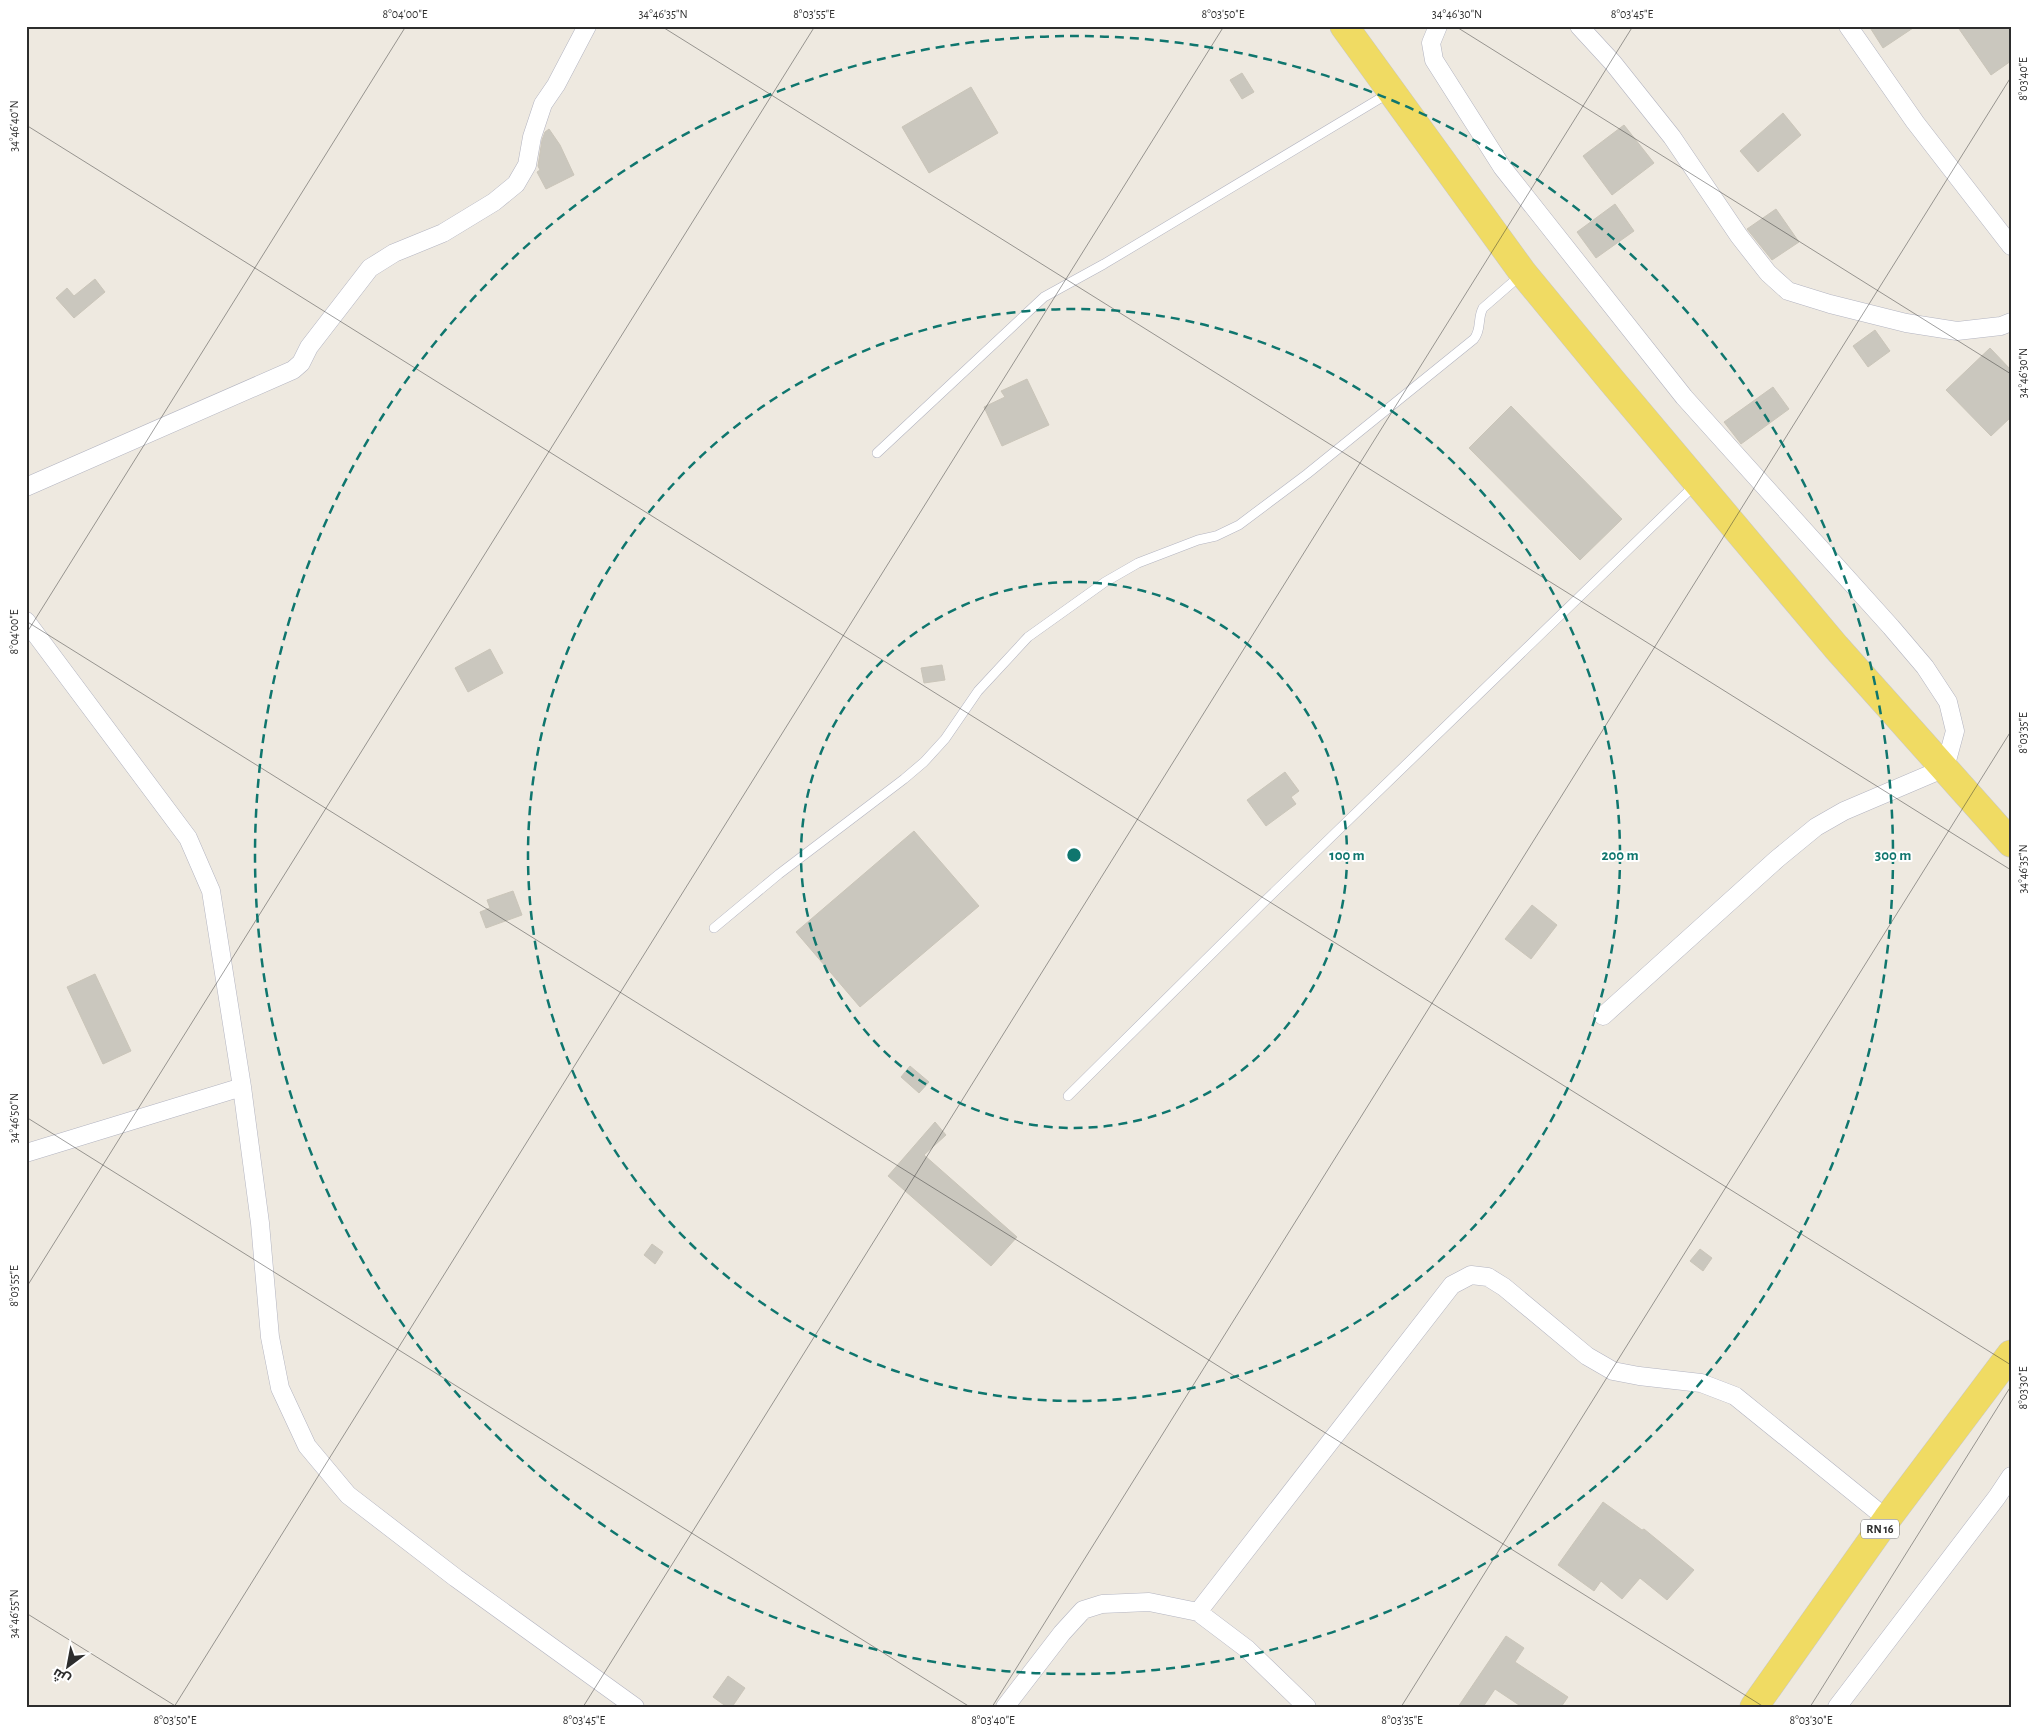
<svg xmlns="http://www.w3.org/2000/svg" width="2037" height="1733" viewBox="0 0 2037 1733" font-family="'Alegreya Sans',Cairo,sans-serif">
  <rect width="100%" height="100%" fill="#eee9e0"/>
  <!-- building -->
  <path fill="#cac7be" stroke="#cac5b9" d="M1869,26H1916L1883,48Z
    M1957,26H2011V61L1991,75Z
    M1242,73L1254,92L1242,99L1230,80Z
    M971,87L998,133L929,173L902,127Z
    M1783,113L1801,135L1758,172L1740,151Z
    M1624,125L1654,163L1612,195L1583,156Z
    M549,129L560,145L574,175L546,189L537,172L540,170L538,166L542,140L545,132Z
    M1615,204L1634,231L1596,258L1577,232Z
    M1776,209L1799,242L1772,260L1747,229Z
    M95,279L105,292L74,318L56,298L67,288L74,296Z
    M1875,330L1890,351L1868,367L1853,346Z
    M1990,348L2011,370V417L1991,436L1946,390Z
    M1027,379L1049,425L1002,446L984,407L1005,397L1001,391Z
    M1773,387L1789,409L1741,444L1724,422Z
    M1511,406L1622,519L1580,560L1469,448Z
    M490,649L503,673L468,692L455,668Z
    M942,665L945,680L924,683L921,668Z
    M1285,772L1299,791L1291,797L1296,804L1266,826L1247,800Z
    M914,831L979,906L860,1007L796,932Z
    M513,891L522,915L486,928L480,912L490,908L487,900Z
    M1532,905L1557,925L1531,959L1505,939Z
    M95,974L131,1051L103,1064L67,987Z
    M910,1066L929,1082L919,1093L901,1077Z
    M935,1122L946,1135L924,1155L1017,1237L991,1266L888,1176Z
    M652,1244L663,1252L655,1264L644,1255Z
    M1700,1249L1712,1258L1703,1271L1690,1261Z
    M1603,1502L1642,1530L1644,1529L1694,1570L1667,1600L1640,1578L1622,1599L1601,1581L1594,1591L1558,1565Z
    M1506,1636L1524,1648L1515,1662L1568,1697L1561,1707H1522L1495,1689L1483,1707H1458Z
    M728,1676L745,1688L732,1707H727L713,1697Z"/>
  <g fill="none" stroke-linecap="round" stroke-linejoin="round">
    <defs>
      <path id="lane" d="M877,453L1044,297L1104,264L1389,93
        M714,928L779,874L904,779L924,762L945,739L978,691L1028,637L1105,582L1138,563L1198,540L1216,536L1239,525L1307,474L1474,339C1482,329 1477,319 1483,308L1521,275
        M1068,1096L1267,899L1696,484"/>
      <path id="street" d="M1438,26L1431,43L1434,60L1502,167L1684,397L1891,627L1925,667L1948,702L1955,731L1945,768L1844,811L1816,827L1777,859L1603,1016
        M1579,26L1613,63L1672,137L1739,236L1768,273L1788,291L1830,304L1906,323L1957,331L2001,326L2011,322
        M1848,26L1915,122L2011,246
        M26,487L293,370L301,363L309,347L370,268L394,253L443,233L494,202L516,184L527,165L532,137L543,104L556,85L587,26
        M26,621L188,838L211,891L242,1087L260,1223L270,1337L280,1388L307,1446L348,1495L456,1578L635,1707
        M26,1153L242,1087
        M1198,1612L1247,1649L1307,1707
        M1005,1707L1062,1633L1083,1610L1102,1604L1149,1602L1198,1612L1452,1285L1471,1275L1488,1277L1504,1287L1587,1356L1613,1371L1639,1376L1701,1383L1735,1396L1887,1519
        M1837,1707L1997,1497L2011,1476"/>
      <path id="primary" d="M1344,26L1523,273L1612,381L1836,647L2011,843
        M1754,1707L1887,1519L2011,1354"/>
    </defs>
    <!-- lane casing -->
    <use href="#lane" stroke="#b3b4c0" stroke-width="10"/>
    <!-- street casing -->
    <use href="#street" stroke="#b3b4c0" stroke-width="19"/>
    <!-- primary casing -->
    <use href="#primary" stroke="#c8c8c8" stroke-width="29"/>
    <!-- lane -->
    <use href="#lane" stroke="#fff" stroke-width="9"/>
    <!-- street -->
    <use href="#street" stroke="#fff" stroke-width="18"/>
    <!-- primary -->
    <use href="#primary" stroke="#f0db63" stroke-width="28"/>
  </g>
  <!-- ticks -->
  <path fill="none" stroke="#2d2d2d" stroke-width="1" stroke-opacity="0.45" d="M661,26L2011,870M1455,26L2011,374M26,125L2011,1365M26,621L1764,1707M26,634L406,26M26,1117L970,1707M26,1288L815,26M26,1613L177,1707M174,1707L1224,26M583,1707L1633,26M992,1707L2011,77M1401,1707L2011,731M1810,1707L2011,1386"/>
  <!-- distance rings -->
  <g fill="none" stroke="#0f766e" stroke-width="2.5" stroke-dasharray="9 6">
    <circle cx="1074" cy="855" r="273"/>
    <circle cx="1074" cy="855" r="546"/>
    <circle cx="1074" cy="855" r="819"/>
  </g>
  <g text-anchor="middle" stroke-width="4" stroke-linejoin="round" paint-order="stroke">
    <!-- shield labels -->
    <rect fill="#fff" stroke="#6c6c6c" stroke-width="1" x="1861" y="1519.5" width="38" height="19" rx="4"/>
    <g font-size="12" font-weight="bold" fill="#2d2d2d">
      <text x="1880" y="1533">RN 16</text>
    </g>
  </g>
  <circle cx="1074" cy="855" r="8" fill="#0f766e" stroke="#fff" stroke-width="2.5"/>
  <g font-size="15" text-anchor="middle" font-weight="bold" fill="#0f766e" stroke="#fff" stroke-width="4" stroke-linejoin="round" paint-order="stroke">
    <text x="1347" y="860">100 m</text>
    <text x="1620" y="860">200 m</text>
    <text x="1893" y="860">300 m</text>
  </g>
  <!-- border -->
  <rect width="2037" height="1733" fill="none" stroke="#ffffff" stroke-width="55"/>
  <!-- north arrow -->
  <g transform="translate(68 1666) rotate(212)" stroke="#ffffff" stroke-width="4" paint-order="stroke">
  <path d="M0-4L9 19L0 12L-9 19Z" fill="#2d2d2d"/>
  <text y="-8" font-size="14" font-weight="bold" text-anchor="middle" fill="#2d2d2d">ش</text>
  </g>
  <rect x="28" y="28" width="1982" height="1678" fill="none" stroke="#2d2d2d" stroke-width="2"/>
  <g font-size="12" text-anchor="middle" fill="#2d2d2d">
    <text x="405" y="18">8°04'00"E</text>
    <text x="663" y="18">34°46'35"N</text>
    <text x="814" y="18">8°03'55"E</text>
    <text x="1223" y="18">8°03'50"E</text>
    <text x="1457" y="18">34°46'30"N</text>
    <text x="1632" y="18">8°03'45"E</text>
    <text transform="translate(2023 79) rotate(-90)" y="4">8°03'40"E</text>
    <text transform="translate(14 126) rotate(-90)" y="4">34°46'40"N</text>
    <text transform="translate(2023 373) rotate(-90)" y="4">34°46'30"N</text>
    <text transform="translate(14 632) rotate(-90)" y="4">8°04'00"E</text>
    <text transform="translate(2023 733) rotate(-90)" y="4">8°03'35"E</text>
    <text transform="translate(2023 869) rotate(-90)" y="4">34°46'35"N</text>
    <text transform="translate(14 1118) rotate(-90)" y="4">34°46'50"N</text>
    <text transform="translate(14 1286) rotate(-90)" y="4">8°03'55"E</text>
    <text transform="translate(2023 1388) rotate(-90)" y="4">8°03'30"E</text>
    <text transform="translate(14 1614) rotate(-90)" y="4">34°46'55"N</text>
    <text x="175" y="1724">8°03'50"E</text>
    <text x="584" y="1724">8°03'45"E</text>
    <text x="993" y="1724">8°03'40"E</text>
    <text x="1402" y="1724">8°03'35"E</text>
    <text x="1811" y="1724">8°03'30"E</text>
  </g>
</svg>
